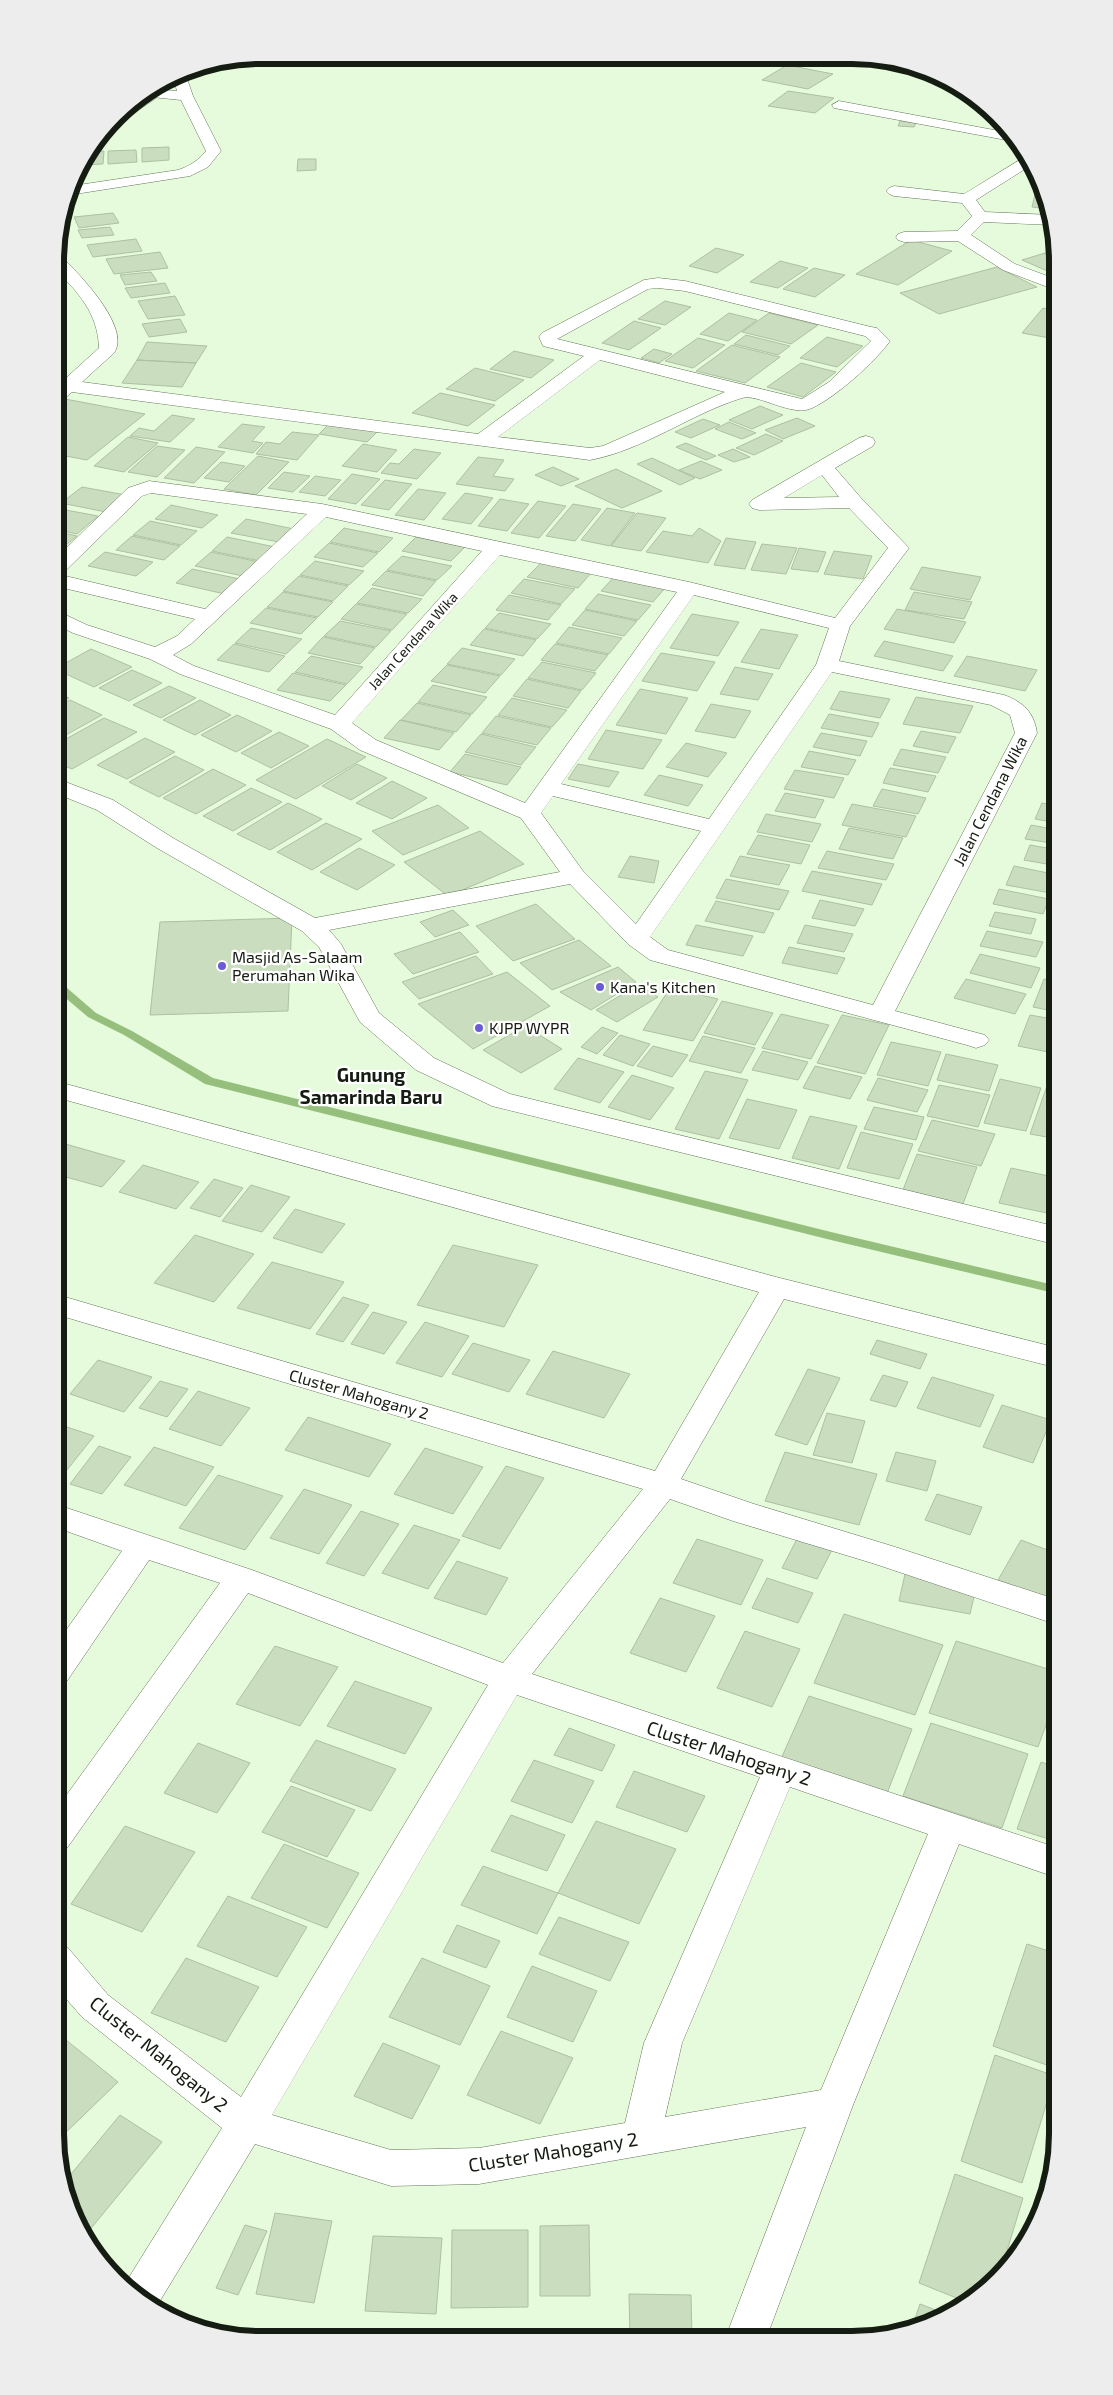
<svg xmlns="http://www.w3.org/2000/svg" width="1113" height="2395" viewBox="0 0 1113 2395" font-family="'Exo 2',sans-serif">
  <rect width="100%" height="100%" fill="#e6fbdb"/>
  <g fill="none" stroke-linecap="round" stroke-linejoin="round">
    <!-- stream -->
    <path fill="#96bf7d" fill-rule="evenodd" d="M55,980L59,981L96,1013L132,1031L213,1078L831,1232L1058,1286V1294L831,1240L205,1084L124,1035L88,1017L55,989Z"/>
  </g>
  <!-- building -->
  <path fill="#cadebf" stroke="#adc0a2" d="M787,65L833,74L808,89L762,80Z
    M788,91L834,98L815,113L768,106Z
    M143,95L158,97L136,112L122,110Z
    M900,121L916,123L914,127L898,126Z
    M169,147V160L142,162V148Z
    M136,150L137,162L108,164V151Z
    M90,151H104L103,164L80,165Z
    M298,159H316V170L297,171Z
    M1036,190L1044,191L1051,209L1032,207Z
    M113,213L119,223L79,228L74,217Z
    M110,227L114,235L82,238L78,230Z
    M136,239L142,251L93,257L87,245Z
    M911,240L952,251L898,285L856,274Z
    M716,248L744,255L717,273L689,266Z
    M160,252L168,268L114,274L106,259Z
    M1045,253L1058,258V271L1052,273L1022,260Z
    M780,261L808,268L778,288L750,282Z
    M997,267L1037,287L939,314L900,293Z
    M814,268L845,275L815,297L783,289Z
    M151,272L157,281L125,285L120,275Z
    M165,283L170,293L131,298L125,288Z
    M175,296L185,315L148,319L138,301Z
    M665,301L691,307L665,325L638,319Z
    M1043,308L1058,311V335L1055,339L1022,333Z
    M729,313L757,320L728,341L700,334Z
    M769,313L818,325L791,344L742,332Z
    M180,319L187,332L149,337L142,324Z
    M634,321L661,328L629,350L602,343Z
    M746,335L790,346L778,355L734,344Z
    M827,337L863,346L837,367L800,358Z
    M698,338L725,345L693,368L665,361Z
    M147,342L207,346L196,363L137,360Z
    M732,345L780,357L745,383L696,371Z
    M654,349L672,354L659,363L641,358Z
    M514,351L554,360L531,378L490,369Z
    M137,360L196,363L182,387L122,383Z
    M801,363L836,372L803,397L767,387Z
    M475,368L524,380L495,401L446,389Z
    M440,393L495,405L468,426L412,413Z
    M65,399L145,414L87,460L55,454V406Z
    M760,406L783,415L752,429L729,420Z
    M172,415L195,419L170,442L130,436L139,428L154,431Z
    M797,418L815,426L783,439L765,430Z
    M703,419L720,425L691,438L675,432Z
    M729,422L756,433L742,439L715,429Z
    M330,423L378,431L367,442L319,434Z
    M242,424L265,427L252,441L263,443L253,453L218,447Z
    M292,432L319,435L297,460L256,454L266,442L280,444Z
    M766,434L783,441L754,455L736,448Z
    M128,437L158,443L124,472L94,466Z
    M686,443L716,456L706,460L676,447Z
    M363,444L397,450L377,472L342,466Z
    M157,446L185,450L157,477L128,472Z
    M196,447L225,452L194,483L164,478Z
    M414,449L441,453L417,479L381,473L390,463L399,464Z
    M733,449L750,457L734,462L718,455Z
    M258,456L289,462L256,495L224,489Z
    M478,457L504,460L493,476L514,479L505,491L456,484Z
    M652,458L695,478L680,485L637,464Z
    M701,461L722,470L700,479L679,470Z
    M221,462L245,466L229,482L204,478Z
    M553,467L579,479L561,486L535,475Z
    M616,469L662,491L622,508L575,486Z
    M284,472L310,476L293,492L268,488Z
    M352,474L380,479L356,504L328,499Z
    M315,476L341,480L325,496L299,492Z
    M385,480L412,484L389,510L361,505Z
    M82,487L126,495L106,512L61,503Z
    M418,489L446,493L424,520L395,515Z
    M465,493L493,498L471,524L442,519Z
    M500,499L529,504L507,531L478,526Z
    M538,501L566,506L539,538L511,533Z
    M573,504L601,509L575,541L546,536Z
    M171,505L218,515L202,528L155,519Z
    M55,508L98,516L77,534L55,529Z
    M607,508L635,513L610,546L581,540Z
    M637,513L666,518L641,551L611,546Z
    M246,519L294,529L279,542L231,533Z
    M150,521L197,531L181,545L133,535Z
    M344,528L393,538L379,552L330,542Z
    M699,528L721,541L708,563L646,552L663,531L692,536Z
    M55,531L77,536L56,553H55Z
    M132,536L180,546L164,560L116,550Z
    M227,537L275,547L260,561L212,551Z
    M416,537L465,547L451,561L402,551Z
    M726,538L756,542L745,569L714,565Z
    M329,543L378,553L363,567L314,557Z
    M762,544L797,548L786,574L751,570Z
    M799,548L826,552L818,572L791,569Z
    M834,551L872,556L863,579L824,574Z
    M105,552L153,562L136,576L88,566Z
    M211,552L259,562L243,576L195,566Z
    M402,556L452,566L437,580L387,570Z
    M315,561L364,571L349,585L300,575Z
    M541,563L591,573L578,588L527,577Z
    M922,567L981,577L970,600L910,589Z
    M192,569L240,579L225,594L176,583Z
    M386,571L436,581L423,596L372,585Z
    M299,576L348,586L333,601L283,591Z
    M614,577L666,587L653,602L601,591Z
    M524,579L575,589L561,604L511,593Z
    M372,588L422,599L408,613L357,603Z
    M283,592L333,602L318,617L267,607Z
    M914,592L972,602L964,619L905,610Z
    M598,594L651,605L638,620L585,609Z
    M509,595L561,605L548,620L496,610Z
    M356,604L407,614L392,630L341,619Z
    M266,608L317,618L301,634L250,623Z
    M897,609L966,622L954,643L884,629Z
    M585,610L637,621L624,636L572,625Z
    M499,613L551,624L537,639L485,628Z
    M692,614L739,622L718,656L670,648Z
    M340,621L391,631L376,647L324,636Z
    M569,627L622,638L609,654L556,643Z
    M251,628L302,639L286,654L235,643Z
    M484,629L536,640L523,656L470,645Z
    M761,629L798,635L779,669L741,662Z
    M323,637L375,648L360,664L308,653Z
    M884,641L953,656L943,671L874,656Z
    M234,644L285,656L269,672L217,660Z
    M555,644L608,655L595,671L541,660Z
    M462,648L515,659L501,675L447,664Z
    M91,649L132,667L94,687L55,669Z
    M661,653L715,662L697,691L642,681Z
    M311,656L363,667L347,684L295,672Z
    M967,656L1037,670L1025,691L954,676Z
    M542,662L596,673L582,690L528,678Z
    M447,665L500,676L485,693L431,681Z
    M735,667L773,674L758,700L720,694Z
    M132,670L162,683L129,701L99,688Z
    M293,673L346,685L330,701L277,690Z
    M1058,678V698L1049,696Z
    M527,679L581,691L568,708L513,696Z
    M433,685L487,697L472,714L418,702Z
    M169,686L196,698L161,718L133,705Z
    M640,689L688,698L666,734L616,725Z
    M840,691L890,699L880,718L830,709Z
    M55,692L69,698L55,705Z
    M916,697L973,706L960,733L903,724Z
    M512,698L567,710L552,727L498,715Z
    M70,700L102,715L55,741V708Z
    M200,700L231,715L195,735L163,720Z
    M417,703L471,715L456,732L401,720Z
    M711,704L751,711L735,738L695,731Z
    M829,714L879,723L872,737L821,728Z
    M237,715L272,731L236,752L201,735Z
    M496,716L551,728L537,745L482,733Z
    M104,718L137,732L72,769L55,762V745Z
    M400,720L454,733L439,750L384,738Z
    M606,730L662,740L643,769L588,759Z
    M921,731L956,737L948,753L913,746Z
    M279,732L309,746L271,768L241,753Z
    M821,733L867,741L860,756L813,747Z
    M481,734L536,747L521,765L465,752Z
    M145,738L175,752L127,779L97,765Z
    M327,739L366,757L296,799L256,780Z
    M686,743L727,753L708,777L666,767Z
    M901,749L946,757L938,773L893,765Z
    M809,751L856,760L848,775L801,767Z
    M465,754L521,767L507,785L450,772Z
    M175,756L204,770L159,797L129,782Z
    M357,764L387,778L351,800L322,786Z
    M578,764L619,772L609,787L568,779Z
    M890,768L936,776L928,792L883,783Z
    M213,769L246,785L196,814L163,798Z
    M795,770L844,778L834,798L784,789Z
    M659,775L703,785L688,806L644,795Z
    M392,781L427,798L392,819L356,803Z
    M1055,781H1058V801L1048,800Z
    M251,788L282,802L233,831L203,816Z
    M882,789L926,798L918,814L873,806Z
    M785,793L824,800L815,818L775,811Z
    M288,803L322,819L270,850L237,834Z
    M1042,803L1058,806V823L1035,819Z
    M852,804L916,816L906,837L842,825Z
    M438,805L469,828L403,855L372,831Z
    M766,814L821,824L812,842L757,832Z
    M326,823L362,839L312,870L277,852Z
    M1031,825L1058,830V844L1025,839Z
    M849,828L903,838L893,859L839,849Z
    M480,831L524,864L448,896L404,862Z
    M758,835L810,845L801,864L747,854Z
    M1030,845L1058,850V866L1024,860Z
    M359,848L395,865L357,890L320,872Z
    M827,851L894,864L886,880L818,868Z
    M630,856L659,861L654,883L618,877Z
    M740,856L790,865L779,885L730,876Z
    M1014,866L1058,875L1056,894L1006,885Z
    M812,871L882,884L872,905L802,891Z
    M726,879L789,891L779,910L716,898Z
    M999,889L1049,899L1043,914L993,904Z
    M820,900L864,909L855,926L812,918Z
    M716,901L774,913L764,933L705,921Z
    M536,904L575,939L513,961L476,926Z
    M453,910L469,925L435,937L420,922Z
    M995,912L1036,919L1031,934L989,926Z
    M292,918L288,1011L150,1015L160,922Z
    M696,925L753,936L743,956L686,945Z
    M805,925L853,934L844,952L797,943Z
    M987,931L1043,942L1036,957L980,946Z
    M460,932L479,952L413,974L394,954Z
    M579,940L611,966L552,990L520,963Z
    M1055,941L1058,942V956L1050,955Z
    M789,947L845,958L837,974L782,963Z
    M980,954L1040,968L1031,988L970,973Z
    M476,956L493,974L419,999L402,982Z
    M1056,962H1058V976L1051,975Z
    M618,967L636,982L591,1010L560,992Z
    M507,972L550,1006L473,1049L418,1004Z
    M966,979L1026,994L1015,1014L954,998Z
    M1044,979L1058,982V1012L1033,1007Z
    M638,985L658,997L617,1022L596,1010Z
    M670,988L718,999L693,1041L643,1030Z
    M722,1001L773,1013L755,1045L704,1033Z
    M781,1014L829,1025L811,1059L762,1048Z
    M842,1015L889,1025L865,1074L817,1063Z
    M1030,1015L1058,1020V1054L1018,1046Z
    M525,1026L562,1049L521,1073L483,1050Z
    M602,1027L618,1033L597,1054L581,1047Z
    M620,1035L650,1044L633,1066L603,1055Z
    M703,1036L755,1048L741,1073L689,1061Z
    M891,1042L941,1052L928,1086L877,1075Z
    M653,1046L688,1055L672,1077L637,1066Z
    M763,1051L808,1062L798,1080L752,1070Z
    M946,1054L998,1065L989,1091L937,1080Z
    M578,1058L624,1072L600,1103L554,1089Z
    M815,1066L862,1077L850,1099L803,1088Z
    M705,1071L748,1080L719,1139L675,1129Z
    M632,1075L674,1088L650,1120L608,1107Z
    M878,1078L928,1090L917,1112L867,1100Z
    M1000,1079L1041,1088L1026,1131L984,1123Z
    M939,1085L990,1095L978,1127L927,1116Z
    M1047,1086L1058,1088V1139L1030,1134Z
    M747,1099L797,1110L779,1149L729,1138Z
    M874,1107L924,1117L916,1140L864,1129Z
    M810,1116L857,1126L839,1169L792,1158Z
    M932,1120L995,1134L981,1166L918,1151Z
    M861,1132L913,1144L899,1179L847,1168Z
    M55,1141L125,1161L102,1187L55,1174Z
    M917,1154L977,1167L961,1209L901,1195Z
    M143,1165L199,1182L176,1209L119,1192Z
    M1011,1168L1058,1178L1047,1213L999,1203Z
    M214,1179L243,1188L220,1217L190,1208Z
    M251,1185L290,1197L262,1232L222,1221Z
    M295,1209L345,1224L322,1253L273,1238Z
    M195,1235L254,1254L214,1302L154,1283Z
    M453,1245L538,1265L504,1327L417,1305Z
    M272,1262L344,1282L310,1329L237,1308Z
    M343,1297L369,1305L343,1342L316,1334Z
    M373,1312L407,1322L384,1354L351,1344Z
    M425,1322L469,1336L442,1377L396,1363Z
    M877,1340L927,1354L920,1369L870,1354Z
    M473,1343L530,1360L509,1392L452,1374Z
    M553,1351L630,1374L604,1418L526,1394Z
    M98,1360L152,1377L124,1412L70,1394Z
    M808,1369L840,1378L807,1445L775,1435Z
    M883,1375L908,1382L896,1407L870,1400Z
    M932,1377L994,1395L980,1427L917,1408Z
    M160,1381L188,1389L167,1417L139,1408Z
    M198,1391L250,1408L221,1446L169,1429Z
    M1002,1405L1051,1420L1033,1463L983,1447Z
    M827,1413L865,1421L852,1463L813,1455Z
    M308,1417L391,1444L369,1477L285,1450Z
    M55,1423L94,1436L55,1485Z
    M99,1446L131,1457L102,1494L70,1484Z
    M154,1447L214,1467L186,1506L124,1485Z
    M425,1448L483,1467L453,1514L394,1494Z
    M785,1452L877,1474L859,1525L765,1501Z
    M896,1452L936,1461L927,1491L886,1481Z
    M506,1466L544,1478L500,1549L462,1536Z
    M218,1475L283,1496L245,1550L179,1528Z
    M304,1489L352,1505L319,1554L270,1538Z
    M937,1494L982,1507L970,1535L925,1520Z
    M361,1511L399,1524L364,1576L326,1563Z
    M414,1525L460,1540L428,1589L382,1573Z
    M799,1535L834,1546L817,1579L782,1568Z
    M697,1539L763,1560L741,1605L673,1583Z
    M1021,1540L1058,1554V1579L1047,1599L998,1580Z
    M457,1561L508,1578L486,1615L434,1598Z
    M905,1574L976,1588L970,1614L899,1601Z
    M767,1578L813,1593L798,1623L752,1608Z
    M660,1598L715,1616L686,1672L630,1653Z
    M844,1614L943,1645L915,1715L814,1683Z
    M745,1631L800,1649L772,1707L717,1688Z
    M956,1641L1058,1672V1692L1038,1747L929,1713Z
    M275,1646L338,1667L300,1726L236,1704Z
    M355,1681L432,1708L405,1754L327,1726Z
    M809,1696L912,1729L886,1796L780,1761Z
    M931,1723L1028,1754L1002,1828L903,1796Z
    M569,1728L615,1745L602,1771L554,1755Z
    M316,1740L396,1769L371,1811L290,1781Z
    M198,1743L250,1763L217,1813L164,1793Z
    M534,1760L594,1781L572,1823L511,1801Z
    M1041,1762L1058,1768V1842L1017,1829Z
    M634,1771L705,1796L687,1832L616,1807Z
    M291,1786L355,1810L327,1857L262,1832Z
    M511,1815L565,1835L547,1871L491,1851Z
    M596,1821L676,1849L639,1924L558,1893Z
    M125,1826L195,1852L142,1932L71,1904Z
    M284,1844L359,1873L327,1928L251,1898Z
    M483,1866L558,1893L537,1934L461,1905Z
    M228,1896L307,1927L277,1977L197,1946Z
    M559,1917L629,1942L610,1981L539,1954Z
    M457,1925L500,1941L486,1968L443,1952Z
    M1027,1944L1058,1954V2069L993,2046Z
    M186,1958L259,1987L226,2042L151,2013Z
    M422,1958L490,1986L460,2045L389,2017Z
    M532,1966L597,1991L573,2042L507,2017Z
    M501,2031L573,2058L540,2124L467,2095Z
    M66,2040L118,2082L56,2142L55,2050Z
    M383,2043L440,2066L412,2119L354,2096Z
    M995,2055L1055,2076L1022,2183L961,2161Z
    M120,2115L162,2142L88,2232L80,2227L62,2185Z
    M955,2174L1023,2198L1000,2274L969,2303L919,2283Z
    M275,2213L332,2221L314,2303L256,2294Z
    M245,2225L267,2231L238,2295L216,2288Z
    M589,2225L590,2296H540V2226Z
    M452,2230H528V2307L451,2308Z
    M373,2236L442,2238L436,2314L365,2311Z
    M629,2294L691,2295L692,2339H630Z
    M920,2304L946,2314L911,2330Z
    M307,2329L363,2332V2337H306Z"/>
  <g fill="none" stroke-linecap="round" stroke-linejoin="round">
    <defs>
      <path id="street" d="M184,70L193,96L221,151L208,167L190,176L69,195L72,186L178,170C190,166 199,160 206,151L181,100L142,96L152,89L177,91L173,76Z
        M839,101L1010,133L1017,142L834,108L832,105Z
        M1028,155L1033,164L976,200L985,212L1052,215L1053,225L984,222L971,235L1015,264L1058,280V291L1003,270L958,241L904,242L898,240L896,237L898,234L904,232L957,231L972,216L962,203L894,196L889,194L886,191L889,188L894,186L964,194Z
        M55,254L61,256C77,272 132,327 114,353L82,382L478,434L584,356L543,346L539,337L542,333L644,280L658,278L685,281L871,327L877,328L890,341C875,362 836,397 812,408C793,418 758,393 742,398C690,414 644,450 590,460L72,392L65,398H55V388L99,348C98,313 78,292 55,269ZM658,288L685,291L865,336L871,341L829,382L802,399L557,339L648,289ZM600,360L725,392L603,446L590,448L498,437Z
        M866,436L873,438L875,442L873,446L835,468L861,498L909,548L850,626L839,661L1004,695C1023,702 1034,712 1037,733L895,1011L985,1035L989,1040L985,1045L976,1048L967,1045L650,960L628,944L570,884L329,930L341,944L379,1013L434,1058L510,1094L1058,1227V1245L492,1106L416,1070L360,1022L319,947L302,931L157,848L97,810L55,793V778L113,800L173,838L315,918L560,872L521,818L360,750L331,729L180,674L150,659L73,633L55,624V610L87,625L155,647L177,636L195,619L55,586V559L128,488L149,481L322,504L689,582L835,618L888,548L849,508L759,510L752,508L749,504L752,500L859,438ZM822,475L839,497L784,498ZM151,493L307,514L205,609L61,575L142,496ZM326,517L482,551L335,715L194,666L173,655L191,644ZM500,555L677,592L525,803L376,740L352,723ZM694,595L829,628L816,665L709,819L561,784ZM832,672L991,705L1010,715L1015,733L873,1005L668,950L650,937ZM553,796L701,831L636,924L583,871L541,813Z
        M55,1081L776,1277L1058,1348V1368L784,1299L681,1479L754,1504L892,1546L1058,1600V1625L872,1563L733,1521L670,1499L532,1674L1058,1848V1878L959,1844L853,2105L766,2339H725L806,2127L479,2184L391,2186L255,2144L155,2309L123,2287L222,2128L82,2017L55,1986V1943L68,1948L108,1995L241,2097L488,1685L248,1593L67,1848L55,1852V1811L220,1583L149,1560L67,1681L55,1685V1646L122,1551L55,1527V1504L252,1570L503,1663L643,1489L55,1314V1294L655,1471L759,1292L55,1097ZM517,1695L760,1777L644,2043L625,2123L479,2148L391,2150L272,2115ZM790,1787L928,1834L821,2090L665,2117L682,2043Z"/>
    </defs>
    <!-- street casing -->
    <use href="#street" stroke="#637559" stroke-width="1"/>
    <!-- street -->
    <use href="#street" fill="#fff" fill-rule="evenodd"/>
  </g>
  <!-- markers -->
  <g fill="#6b5cd6" stroke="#fff" stroke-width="2">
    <circle cx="222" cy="966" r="5"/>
    <circle cx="600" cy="987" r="5"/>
    <circle cx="479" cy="1028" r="5"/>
  </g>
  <g text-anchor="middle" stroke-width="4.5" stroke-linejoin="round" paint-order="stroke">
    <!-- far-street labels -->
    <g font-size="14" fill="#151c11" stroke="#fff">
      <text transform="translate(413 641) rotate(-48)" y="5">Jalan Cendana Wika</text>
    </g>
    <!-- street labels -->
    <g font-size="16" fill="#151c11" stroke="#fff">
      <text transform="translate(990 801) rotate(-63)" y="6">Jalan Cendana Wika</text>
      <text transform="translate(359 1394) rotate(16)" y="6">Cluster Mahogany 2</text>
    </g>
    <!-- poi labels -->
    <g font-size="16" fill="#151c11" stroke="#fff" text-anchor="start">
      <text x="232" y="963">Masjid As-Salaam<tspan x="232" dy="18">Perumahan Wika</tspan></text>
      <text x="610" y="993">Kana's Kitchen</text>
      <text x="489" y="1034">KJPP WYPR</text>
    </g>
    <!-- quarter labels -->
    <g font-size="19" font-weight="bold" fill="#151c11" stroke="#fff">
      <text x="371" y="1082">Gunung<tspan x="371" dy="22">Samarinda Baru</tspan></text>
    </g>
    <!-- near-street labels -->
    <g font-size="19" fill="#151c11" stroke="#fff">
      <text transform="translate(729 1753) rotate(18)" y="7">Cluster Mahogany 2</text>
      <text transform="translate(159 2054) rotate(39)" y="7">Cluster Mahogany 2</text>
      <text transform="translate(553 2152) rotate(-9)" y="7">Cluster Mahogany 2</text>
    </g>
  </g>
  <!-- crop -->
  <path d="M0 0H1113V2395H0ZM261 64H852A197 197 0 0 1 1049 261V2134A197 197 0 0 1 852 2331H261A197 197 0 0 1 64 2134V261A197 197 0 0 1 261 64Z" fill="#ecedec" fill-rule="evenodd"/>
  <path fill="none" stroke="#151c11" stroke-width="6" d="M261 64H852A197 197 0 0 1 1049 261V2134A197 197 0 0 1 852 2331H261A197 197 0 0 1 64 2134V261A197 197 0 0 1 261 64Z"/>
</svg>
